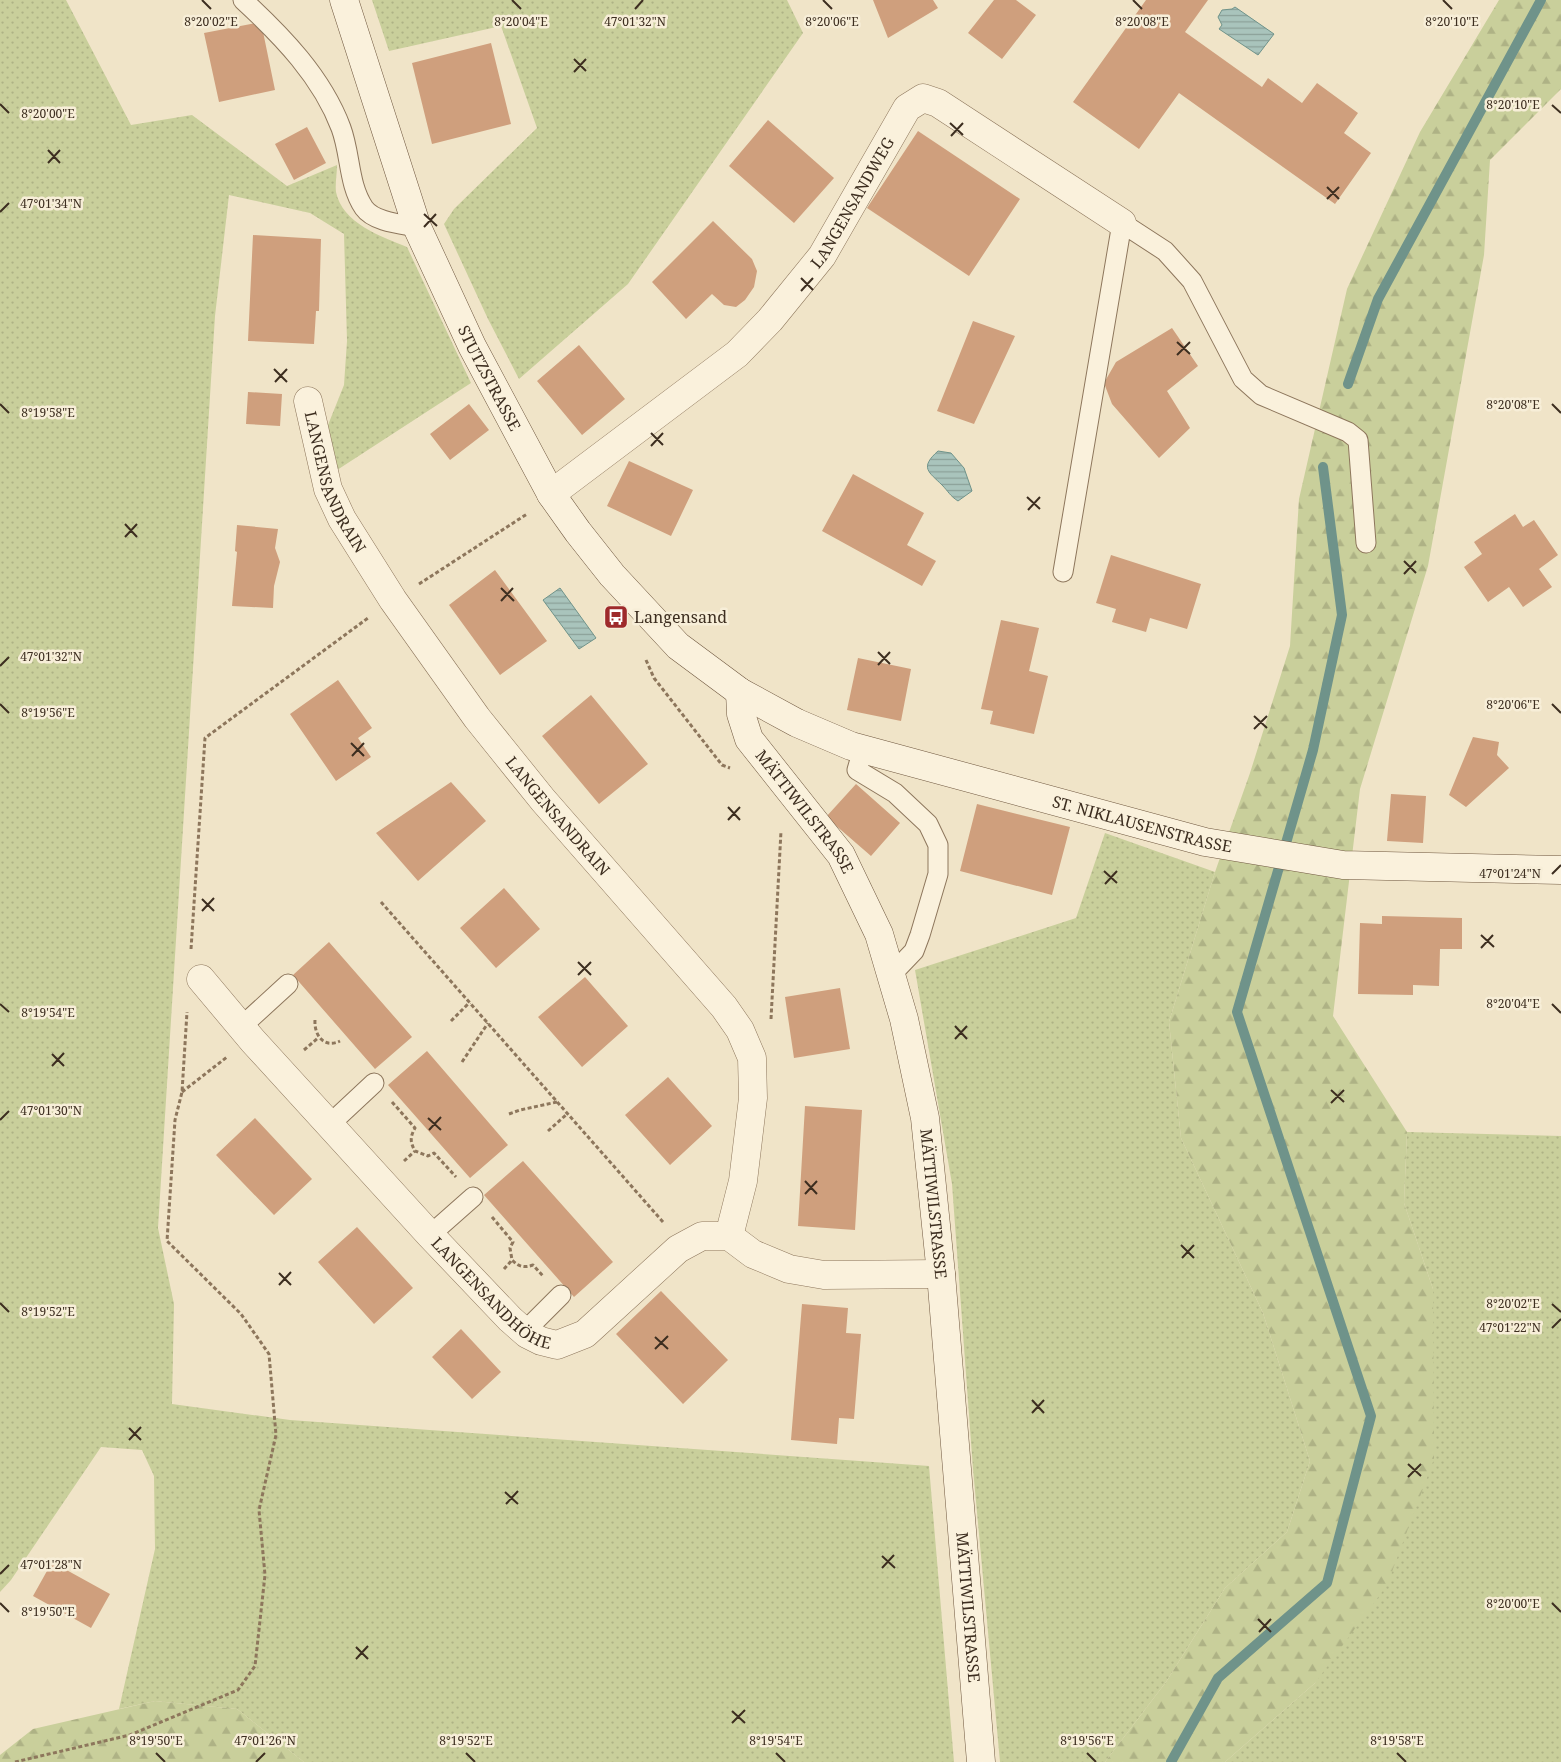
<svg xmlns="http://www.w3.org/2000/svg" width="1561" height="1762" viewBox="0 0 1561 1762" font-family="'Noto Serif',serif">
  <defs>
    <pattern id="grass-dots" width="8" height="8" patternUnits="userSpaceOnUse" patternTransform="scale(1.25)"><rect width="8" height="8" fill="#c9cf9b"/><path d="M2 2h.1M6 6h.1" fill="none" stroke="#aeb285" stroke-width="1.8" stroke-linecap="round"/></pattern>
    <pattern id="forest-firs" width="22" height="20" patternUnits="userSpaceOnUse" patternTransform="scale(1.25)"><rect width="22" height="20" fill="#c9cf9b"/><path d="M5 1l3.5 6h-7zM16 11l3.5 6h-7z" fill="#aeb285"/></pattern>
    <pattern id="water-rules" width="6" height="5" patternUnits="userSpaceOnUse" patternTransform="scale(1.25)"><rect width="6" height="5" fill="#a9c4bc"/><path d="M0 2.5h6" fill="none" stroke="#8ba098"/></pattern>
  </defs>
  <rect width="100%" height="100%" fill="#f0e4c8"/>
  <!-- grass -->
  <path fill="url(#grass-dots)" d="M0,0H66L131,125L192,115L287,186L337,165C337,174 335,184 336,192C342,223 382,237 407,247L471,383L334,472L326,443L328,425L344,385L347,341L344,234L310,213L229,195L215,316L158,1228L174,1304L172,1404L290,1420L929,1466L954,1762H304L237,1709L155,1701L119,1709L155,1549L154,1476L142,1450L101,1447L11,1580L0,1592Z
    M372,0H787L803,33L628,284L519,379L488,319L444,224L454,209L537,128L501,26L389,51Z
    M1105,833L1215,872L1169,1022L1181,1138L1263,1313L1310,1461L1287,1532L1225,1588L1166,1682L1105,1762H1000L973,1469L952,1184L915,970L1076,918Z
    M1407,1132L1561,1136V1762H1225L1315,1683L1433,1289L1404,1203Z"/>
  <!-- forest -->
  <path fill="url(#forest-firs)" d="M1499,0H1561V89L1490,160L1484,255L1428,566L1360,789L1333,1016L1407,1132L1404,1203L1433,1289L1434,1459L1387,1585L1315,1683L1225,1762H1105L1166,1682L1225,1588L1287,1532L1310,1461L1263,1313L1181,1138L1169,1022L1215,872L1250,773L1290,646L1299,499L1347,289L1420,132Z
    M155,1701L237,1709L304,1762H0V1755L33,1729Z"/>
  <!-- water -->
  <path fill="url(#water-rules)" stroke="#6f938a" d="M1235,7L1274,34L1258,55L1219,29L1222,25L1218,17L1222,10L1232,9Z
    M938,451L951,453L964,468L972,491L958,501C950,496 948,491 942,485C929,472 919,468 938,451Z
    M560,588L596,638L579,649L543,600Z"/>
  <g fill="none" stroke-linecap="round" stroke-linejoin="round">
    <!-- stream -->
    <path stroke="#6f938a" stroke-width="10" d="M1348,384L1378,299L1541,0
      M1171,1762L1218,1678L1327,1583L1371,1416L1237,1012L1313,750L1342,615L1323,467"/>
  </g>
  <!-- building -->
  <path fill="#cf9f7d" d="M873,0H933L938,8L888,38Z
    M994,0H1016L1036,15L1002,59L968,33Z
    M1146,0H1208L1185,32L1262,87L1268,78L1302,103L1317,83L1358,113L1344,133L1371,153L1335,204L1179,93L1139,149L1073,102Z
    M261,22L275,90L219,102L204,33Z
    M491,43L511,124L432,144L412,63Z
    M768,120L834,178L794,223L729,166Z
    M307,127L326,163L294,180L275,144Z
    M918,131L1020,199L969,276L867,208Z
    M713,221L752,259L757,271L754,287L745,300L736,307L724,305L712,294L686,319L652,282Z
    M253,235L321,239L319,311H316L314,344L248,341Z
    M973,321L1015,336L974,424L937,411Z
    M1172,328L1198,366L1167,391L1190,428L1159,458L1112,404L1104,383L1116,362Z
    M579,345L625,399L582,435L537,381Z
    M248,392L282,394L280,426L246,424Z
    M469,404L489,430L450,460L430,434Z
    M629,461L693,490L671,536L607,506Z
    M853,474L924,513L907,545L936,561L922,586L822,531Z
    M1515,514L1523,527L1534,520L1558,555L1539,569L1552,587L1523,607L1509,587L1488,602L1464,567L1482,554L1474,542Z
    M237,525L278,529L275,548L280,562L274,586L273,608L232,606L237,552L235,551Z
    M1111,555L1201,584L1187,629L1150,618L1146,632L1112,622L1116,609L1096,603Z
    M495,570L547,641L500,675L449,605Z
    M1001,620L1039,628L1029,671L1048,676L1034,734L990,724L993,711L981,709Z
    M858,658L911,669L901,721L847,710Z
    M338,680L372,728L358,738L371,757L336,781L290,714Z
    M591,695L648,764L599,804L542,736Z
    M1473,737L1499,742L1497,755L1509,768L1466,807L1449,795Z
    M451,782L486,821L418,881L376,833Z
    M856,784L900,823L871,856L826,817Z
    M1391,794L1426,796L1423,843L1387,841Z
    M977,804L1070,827L1052,895L960,871Z
    M504,888L540,929L496,968L460,928Z
    M1382,916L1462,918V949H1440L1439,986L1413,985V995L1358,994L1360,923L1382,924Z
    M329,942L412,1037L375,1069L293,975Z
    M585,977L628,1026L582,1067L538,1017Z
    M840,988L850,1049L794,1058L785,997Z
    M427,1051L508,1145L470,1178L388,1085Z
    M668,1077L712,1126L670,1165L625,1115Z
    M805,1106L862,1110L855,1230L798,1226Z
    M255,1118L312,1179L274,1215L216,1155Z
    M523,1161L613,1262L574,1297L484,1195Z
    M357,1227L413,1288L374,1324L318,1262Z
    M661,1291L728,1360L683,1404L616,1334Z
    M802,1304L848,1308L846,1333L861,1334L854,1419L839,1418L837,1444L791,1440Z
    M461,1329L501,1372L472,1399L432,1357Z
    M52,1562L110,1594L91,1628L33,1596Z"/>
  <g fill="none" stroke-linecap="round" stroke-linejoin="round">
    <defs>
      <path id="lane" d="M243,0C282,36 322,77 341,128C351,155 348,184 364,208C374,222 401,224 417,227
        M1063,572L1122,223L1165,251L1192,281L1243,379L1261,395L1348,432L1358,440L1366,543
        M863,749L857,770L895,793L928,824L938,845V874L920,935L914,951L892,974
        M241,1027L288,984
        M329,1125L374,1083
        M430,1235L473,1197
        M524,1332L561,1295"/>
      <g id="street">
        <path id="s1" d="M308,401L328,489L342,519L393,600L477,718L543,800L724,1007L740,1030L752,1058L753,1098L743,1181L729,1236"/>
        <path id="s2" d="M551,494L737,354L770,320L822,256L907,108L923,98L938,103L1122,223"/>
        <path id="s3" d="M201,979L253,1041L430,1235L510,1319L527,1334L541,1341L557,1345L585,1334L678,1249L702,1236H729L753,1254L789,1269L824,1275L941,1274"/>
      </g>
      <g id="secondary">
        <path id="s4" d="M344,0L417,227L472,346L551,494L578,532L612,575L678,646L740,692L797,723L851,746L1205,842L1343,865L1561,870"/>
        <path id="s5" d="M740,692L741,714L749,739L841,855L879,934L904,1019L925,1118L941,1274L981,1762"/>
      </g>
    </defs>
    <!-- lane casing -->
    <use href="#lane" stroke="#8d765c" stroke-width="21"/>
    <!-- street casing -->
    <use href="#street" stroke="#8d765c" stroke-width="29"/>
    <!-- secondary casing -->
    <use href="#secondary" stroke="#6f573f" stroke-width="29"/>
    <!-- path -->
    <path stroke="#8d765c" stroke-width="3" stroke-dasharray="4 2.5" stroke-linecap="butt" d="M419,584L527,514
      M646,660L654,678L722,765L730,768
      M381,902L663,1222
      M191,949L205,738L368,618
      M771,1019L781,831
      M315,1020C314,1034 323,1049 340,1041
      M451,1021L470,1002
      M304,1050L318,1038
      M462,1062L488,1023
      M182,1092L227,1057
      M392,1102L415,1128C410,1137 410,1142 415,1151L428,1156L434,1153L456,1177
      M509,1114L520,1110L557,1102
      M548,1131L567,1114
      M404,1161L415,1151
      M492,1217L513,1242L510,1248L512,1260C519,1267 524,1268 533,1265L543,1276
      M504,1269L512,1260
      M15,1762L130,1735L238,1690L255,1666L265,1575L259,1510L276,1435L269,1354L241,1314L167,1241L175,1120L182,1092L187,1012"/>
    <!-- lane -->
    <use href="#lane" stroke="#faf1dc" stroke-width="19"/>
    <!-- street -->
    <use href="#street" stroke="#faf1dc" stroke-width="28"/>
    <!-- secondary -->
    <use href="#secondary" stroke="#faf1dc" stroke-width="28"/>
  </g>
  <!-- ticks -->
  <path fill="none" stroke="#3d2e20" stroke-width="2" d="M202,0L211,9M512,0L521,9M823,0L832,9M1133,0L1142,9M1443,0L1452,9M635,9L643,0M574,59L586,71M574,72L586,59M0,104L9,113M1552,105L1561,113M950,123L963,135M951,136L963,123M48,150L60,163M48,163L60,150M1327,187L1339,199M1327,199L1339,187M0,212L9,203M424,214L437,226M424,227L436,214M801,278L813,290M801,291L813,278M1177,342L1190,354M1177,355L1190,342M274,369L287,382M275,382L287,369M0,404L9,413M1552,404L1561,413M651,433L663,445M651,446L663,433M1027,497L1040,509M1028,510L1040,497M125,524L137,537M125,537L137,524M1404,561L1416,573M1404,574L1416,561M501,588L514,601M501,601L513,588M878,652L890,664M878,665L890,652M0,666L9,657M0,704L9,713M1552,704L1561,713M1254,716L1267,728M1254,729L1267,716M351,743L364,756M352,756L364,743M728,807L740,820M728,820L740,807M1104,871L1117,883M1552,874L1561,865M1105,884L1117,871M202,899L214,911M202,911L214,898M1481,935L1494,947M1481,948L1493,935M578,962L591,975M578,975L591,962M0,1004L9,1012M1552,1004L1561,1013M955,1026L967,1039M955,1039L967,1026M52,1054L64,1066M52,1066L64,1053M1331,1090L1344,1102M1331,1103L1344,1090M428,1118L441,1130M0,1120L9,1111M429,1130L441,1117M805,1181L817,1194M805,1194L817,1181M1181,1245L1194,1258M1182,1258L1194,1245M279,1273L291,1285M279,1285L291,1272M0,1303L9,1312M1552,1304L1561,1312M1552,1328L1561,1319M655,1337L668,1349M655,1349L668,1336M1032,1400L1044,1413M1032,1413L1044,1400M129,1428L141,1440M129,1440L141,1427M1408,1464L1421,1476M1408,1477L1421,1464M505,1492L518,1504M506,1504L518,1491M882,1556L895,1568M882,1568L894,1555M0,1574L9,1565M0,1603L9,1612M1552,1603L1561,1612M1258,1619L1271,1632M1259,1632L1271,1619M356,1647L368,1659M356,1659L368,1646M732,1711L745,1723M732,1723L745,1710M156,1753L165,1762M466,1753L475,1762M776,1753L785,1762M1087,1753L1096,1762M1397,1753L1406,1762M256,1762L265,1753"/>
  <!-- icons -->
  <defs>
    <symbol id="bus-square" viewBox="-11 -11 22 22"><rect x="-9" y="-9" width="18" height="18" rx="4" fill="#9e2a2b" stroke="#f7eed8"/><path d="M-5-6H5V4H4V6H2V4H-2V6H-4V4H-5ZM-3.5-4V0h7V-4ZM-3.5 1.2v1.5H-2V1.2ZM2 1.2v1.5H3.5V1.2Z" fill="#fff"/></symbol>
  </defs>
  <g fill-rule="evenodd">
    <use href="#bus-square" x="602" y="603" width="28" height="28"/>
  </g>
  <g text-anchor="middle" stroke-width="5" stroke-linejoin="round" paint-order="stroke">
    <!-- street labels -->
    <g font-size="16" fill="#3d2e20" stroke="#f7eed8">
      <text dy="6" stroke="none"><textPath href="#s2" startOffset="424">LANGENSANDWEG</textPath></text>
      <text dy="6" stroke="none"><textPath href="#s4" startOffset="406">STUTZSTRASSE</textPath></text>
      <text dy="6" stroke="none"><textPath href="#s1" startOffset="86">LANGENSANDRAIN</textPath></text>
      <text dy="6" stroke="none"><textPath href="#s5" startOffset="140">MÄTTIWILSTRASSE</textPath></text>
      <text dy="6" stroke="none"><textPath href="#s1" startOffset="491">LANGENSANDRAIN</textPath></text>
      <text dy="6" stroke="none"><textPath href="#s4" startOffset="1238">ST. NIKLAUSENSTRASSE</textPath></text>
      <text dy="6" stroke="none"><textPath href="#s5" startOffset="560">MÄTTIWILSTRASSE</textPath></text>
      <text dy="6" stroke="none"><textPath href="#s3" startOffset="429">LANGENSANDHÖHE</textPath></text>
      <text dy="6" stroke="none"><textPath href="#s5" startOffset="965">MÄTTIWILSTRASSE</textPath></text>
    </g>
    <!-- poi labels -->
    <g font-size="16" fill="#3d2e20" stroke="#f7eed8" text-anchor="start">
      <text x="634" y="623">Langensand</text>
    </g>
  </g>
  <g font-size="12" text-anchor="middle" fill="#3d2e20" stroke="#f7eed8" stroke-width="5" stroke-linejoin="round" paint-order="stroke">
    <text x="1452" y="26">8°20'10"E</text>
    <text x="211" y="26">8°20'02"E</text>
    <text x="521" y="26">8°20'04"E</text>
    <text x="832" y="26">8°20'06"E</text>
    <text x="1142" y="26">8°20'08"E</text>
    <text x="635" y="26">47°01'32"N</text>
    <text x="1513" y="109">8°20'10"E</text>
    <text x="48" y="118">8°20'00"E</text>
    <text x="51" y="208">47°01'34"N</text>
    <text x="1513" y="409">8°20'08"E</text>
    <text x="48" y="417">8°19'58"E</text>
    <text x="51" y="661">47°01'32"N</text>
    <text x="1513" y="709">8°20'06"E</text>
    <text x="48" y="717">8°19'56"E</text>
    <text x="1510" y="878">47°01'24"N</text>
    <text x="1513" y="1008">8°20'04"E</text>
    <text x="48" y="1017">8°19'54"E</text>
    <text x="51" y="1115">47°01'30"N</text>
    <text x="1513" y="1308">8°20'02"E</text>
    <text x="48" y="1316">8°19'52"E</text>
    <text x="1510" y="1332">47°01'22"N</text>
    <text x="51" y="1569">47°01'28"N</text>
    <text x="1513" y="1608">8°20'00"E</text>
    <text x="48" y="1616">8°19'50"E</text>
    <text x="265" y="1745">47°01'26"N</text>
    <text x="156" y="1745">8°19'50"E</text>
    <text x="466" y="1745">8°19'52"E</text>
    <text x="776" y="1745">8°19'54"E</text>
    <text x="1087" y="1745">8°19'56"E</text>
    <text x="1397" y="1745">8°19'58"E</text>
  </g>
</svg>
